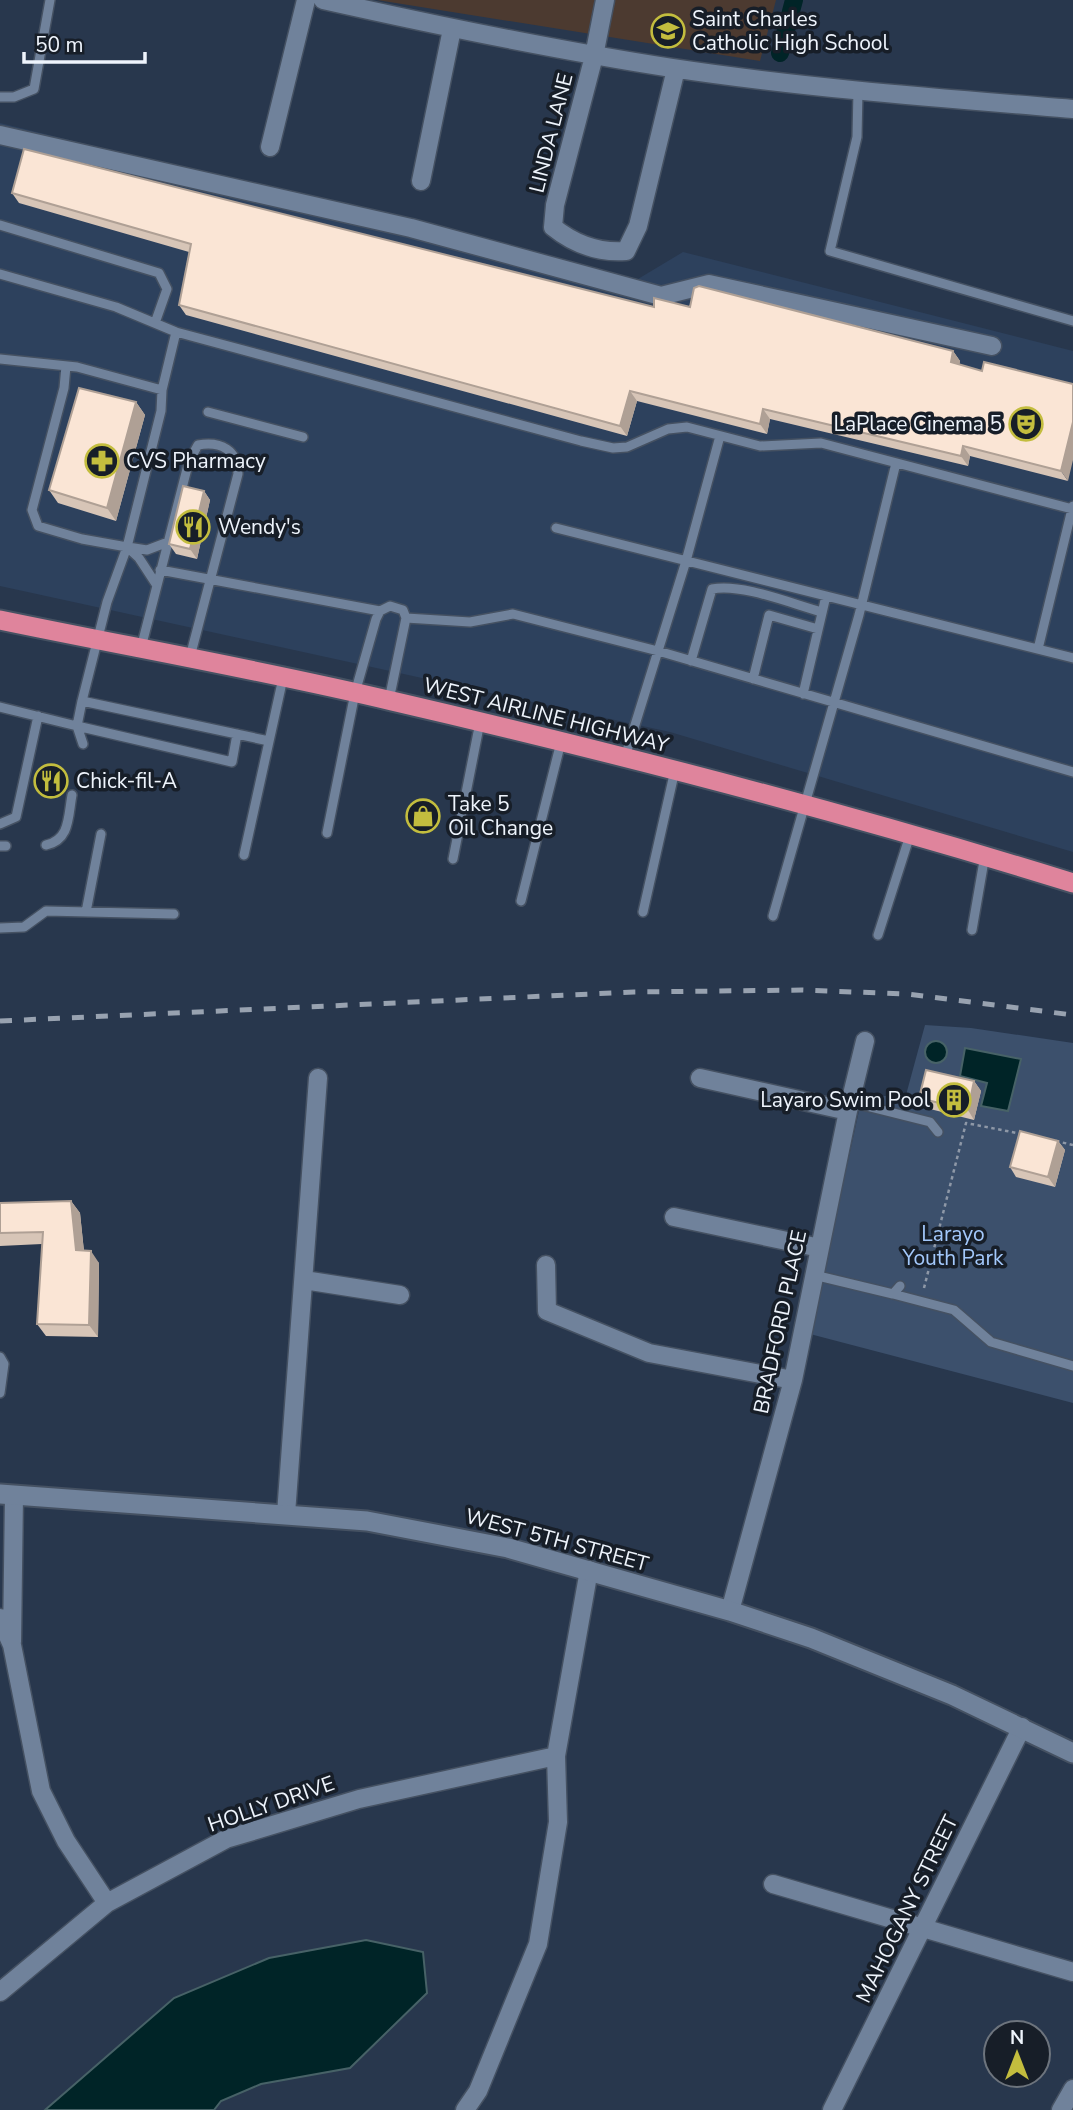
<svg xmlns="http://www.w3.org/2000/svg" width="1073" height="2110" viewBox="0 0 1073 2110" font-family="'Nunito Sans',sans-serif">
  <rect width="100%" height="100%" fill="#28374d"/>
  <!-- built -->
  <path fill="#2d415d" d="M0,123L638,279L683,252L1073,351V852L670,732L0,586Z"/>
  <!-- education -->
  <path fill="#4c3a30" d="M377,0H776L760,61Z"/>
  <!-- green -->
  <path fill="#3c506c" d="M925,1025L971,1028L1073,1043V1403L810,1334L862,1097L906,1095Z"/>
  <!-- water -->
  <path fill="#002427" stroke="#476267" stroke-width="2" d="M925 1052a11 11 0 1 1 22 0a11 11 0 1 1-22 0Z
    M965,1048L1021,1059L1008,1111L981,1106L987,1083L960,1076Z
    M366,1940L423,1952L427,1993L350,2068L261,2084L221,2101L214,2110H45L174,1998L269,1958Z"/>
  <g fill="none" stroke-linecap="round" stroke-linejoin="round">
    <!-- canal -->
    <path stroke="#002427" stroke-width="18" d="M780,53L794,0"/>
    <defs>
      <path id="service" d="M858,91L857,137L830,251L1073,321
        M0,97H14L34,89L50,0
        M0,225L159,273L167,289L155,323
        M0,274L116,307L176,332L581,441L613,448L627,447L668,429L687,427L760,446L821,443L1072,509L1073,506
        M0,359L77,367L162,390
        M66,366L64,388L32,510L38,526L82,539L127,547L161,411L162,390L176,332
        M208,412L303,437
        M556,528L1073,658
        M127,547L107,602L82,701L269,741
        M127,547L139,558L156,584
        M128,547L147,550L168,542
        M160,570L380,611
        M406,618L470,622L513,614L658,651L1073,772
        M141,648L189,461L198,445C221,441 238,450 238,474L190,657
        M1038,649L1072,509
        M691,661L712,589C742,583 792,604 822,612
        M753,679L769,615L818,629
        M803,694L826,596
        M0,707L77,726L82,701
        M77,726L232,762L237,734
        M77,726L83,744
        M625,757L686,561L720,436
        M0,824L16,817L38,716
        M327,833L355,693L376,619L380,611L390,606L403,610L406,618L389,700
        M46,845C70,840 68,817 72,795
        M0,846H6
        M244,855L283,678
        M453,859L480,722
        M521,901L561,742
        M86,912L101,834
        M643,912L675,770
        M773,916L859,615L896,463
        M0,928L24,927L46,911L174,914
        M972,930L985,855
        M878,935L910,835
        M850,1102L930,1122L938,1132
        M814,1275L893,1294L900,1286
        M893,1294L954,1310L991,1342L1073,1366
        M0,1357L4,1364L0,1393"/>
      <path id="minor" d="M323,0C439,26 555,50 672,68C805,88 939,98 1073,109
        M605,0L594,56L555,205L553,227C574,244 599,253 626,251L638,226L676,69
        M0,135L411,228L661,296L709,284L992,346
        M270,147L306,0
        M421,181L452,29
        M700,1078L848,1111
        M674,1217L820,1248
        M546,1265L547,1311L649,1353L793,1380
        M304,1280L400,1295
        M286,1514L318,1078
        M730,1611L793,1380L848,1111L865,1041
        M0,1618L12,1645L41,1791L66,1841L107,1903
        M12,1642L14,1495
        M773,1884L1073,1972
        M0,1992L107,1903L226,1839L359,1799L556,1756
        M465,2110L478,2091L538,1944L558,1822L556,1756L589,1570
        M832,2110L1022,1727
        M1061,2110L1073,2089"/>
      <path id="secondary" d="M0,1494L367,1521L508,1548L730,1611L811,1638L952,1695L1073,1753"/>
      <path id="trunk" d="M0,620C130,647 262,670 392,701C621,754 848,813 1073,883"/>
    </defs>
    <!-- service casing -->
    <use href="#service" stroke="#455162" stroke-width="12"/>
    <!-- minor casing -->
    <use href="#minor" stroke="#455162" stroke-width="21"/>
    <!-- secondary casing -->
    <use href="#secondary" stroke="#455162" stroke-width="23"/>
    <!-- trunk casing -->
    <use href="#trunk" stroke="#455162" stroke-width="23"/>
    <!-- path -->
    <path stroke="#8e98a7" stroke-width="2.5" stroke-dasharray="3.5 3.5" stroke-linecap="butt" d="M1056,1141L1073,1145
      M924,1288L966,1123L1022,1134"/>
    <!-- service -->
    <use href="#service" stroke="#70829b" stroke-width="9"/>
    <!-- minor -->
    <use href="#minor" stroke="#70829b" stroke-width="18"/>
    <!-- secondary -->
    <use href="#secondary" stroke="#70829b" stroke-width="19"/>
    <!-- trunk -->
    <use href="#trunk" stroke="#df849c" stroke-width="19"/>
    <!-- rail -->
    <path stroke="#98a2b0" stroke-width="5" stroke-dasharray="12 12" stroke-linecap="butt" d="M0,1021L634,992L802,990L907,994L1073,1015"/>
  </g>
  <!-- wall -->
  <path fill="#d7c5b7" d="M12,193L654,307H690L953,351L960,361L959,365L982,371L984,362L1068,481L970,456L968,466L770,419L767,434L637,401L627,436L186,315L179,305L189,252L19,203Z
    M136,402L145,415L116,521L58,503L49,490Z
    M204,491L210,500L197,559L176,554L169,544Z
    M974,1081L981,1091L974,1120L926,1108L919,1098Z
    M1058,1141L1065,1150L1055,1187L1016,1177L1010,1167Z
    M71,1201L80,1213L84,1251L99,1263L98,1337L46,1336L37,1324L42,1244L0,1246V1203Z"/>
  <!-- shaded-wall -->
  <path fill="#afa095" d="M953,351L960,361L958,372L951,362Z
    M630,391L637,401L627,436L620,426Z
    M136,402L145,415L116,521L107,508Z
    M763,409L770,419L767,434L760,424Z
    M1073,422V460L1068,481L1061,471Z
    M963,446L970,456L968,466L961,456Z
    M204,491L210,500L197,559L190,549Z
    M974,1081L981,1091L974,1120L968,1110Z
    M1058,1141L1065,1150L1055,1187L1048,1177Z
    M71,1201L80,1213L85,1262L76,1250Z
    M91,1251L99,1263L98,1337L89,1325Z"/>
  <!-- building -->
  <path fill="#fae5d5" stroke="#afa095" stroke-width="2" d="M24,149L654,307V298L690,307L694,288L699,286L953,351L951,362L982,371L984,362L1073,384V422L1061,471L963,446L961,456L763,409L760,424L630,391L620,426L179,305L191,244L12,193Z
    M79,388L136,402L107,508L49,490Z
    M183,486L204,491L190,549L169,544Z
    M926,1070L974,1081L968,1110L919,1098Z
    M1020,1131L1058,1141L1048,1177L1010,1167Z
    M71,1201L76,1250L91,1251L89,1325L37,1324L43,1232L0,1233V1203Z"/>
  <!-- icons -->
  <defs>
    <symbol id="school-ring" viewBox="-11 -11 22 22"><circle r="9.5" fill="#171e28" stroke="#c3bd3e" stroke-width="1.5"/><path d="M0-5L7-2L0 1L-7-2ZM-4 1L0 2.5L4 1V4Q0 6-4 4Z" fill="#c3bd3e"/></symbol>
    <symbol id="theatre-ring" viewBox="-11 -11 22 22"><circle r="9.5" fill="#171e28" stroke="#c3bd3e" stroke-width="1.5"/><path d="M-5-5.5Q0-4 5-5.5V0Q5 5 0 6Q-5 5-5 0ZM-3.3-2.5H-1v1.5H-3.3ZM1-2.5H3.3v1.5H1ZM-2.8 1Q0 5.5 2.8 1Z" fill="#c3bd3e"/></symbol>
    <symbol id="pharmacy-ring" viewBox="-11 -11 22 22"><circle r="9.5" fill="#171e28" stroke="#c3bd3e" stroke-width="1.5"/><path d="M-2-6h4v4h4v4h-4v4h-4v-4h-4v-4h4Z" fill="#c3bd3e"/></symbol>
    <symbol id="restaurant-ring" viewBox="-11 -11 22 22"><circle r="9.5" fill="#171e28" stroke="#c3bd3e" stroke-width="1.5"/><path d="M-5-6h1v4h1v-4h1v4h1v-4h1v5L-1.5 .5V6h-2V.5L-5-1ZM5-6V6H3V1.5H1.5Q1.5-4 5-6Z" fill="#c3bd3e"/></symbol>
    <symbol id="shop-ring" viewBox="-11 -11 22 22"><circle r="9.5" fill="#171e28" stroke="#c3bd3e" stroke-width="1.5"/><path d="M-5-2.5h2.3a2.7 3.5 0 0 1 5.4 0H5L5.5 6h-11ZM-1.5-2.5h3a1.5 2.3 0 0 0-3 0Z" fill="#c3bd3e"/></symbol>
    <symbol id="building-ring" viewBox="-11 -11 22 22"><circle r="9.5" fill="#171e28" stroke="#c3bd3e" stroke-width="1.5"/><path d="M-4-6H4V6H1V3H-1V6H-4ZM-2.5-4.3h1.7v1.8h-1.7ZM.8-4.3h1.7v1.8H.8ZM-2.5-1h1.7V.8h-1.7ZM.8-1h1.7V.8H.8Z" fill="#c3bd3e"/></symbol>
  </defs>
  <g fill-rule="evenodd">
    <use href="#school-ring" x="649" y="12" width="38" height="38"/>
    <use href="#theatre-ring" x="1007" y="405" width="38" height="38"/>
    <use href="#pharmacy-ring" x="83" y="442" width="38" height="38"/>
    <use href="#restaurant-ring" x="174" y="508" width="38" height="38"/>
    <use href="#restaurant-ring" x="32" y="762" width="38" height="38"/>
    <use href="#shop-ring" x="404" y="797" width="38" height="38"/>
    <use href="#building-ring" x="935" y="1081" width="38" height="38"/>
  </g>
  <g text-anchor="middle" stroke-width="7" stroke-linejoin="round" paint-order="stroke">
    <!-- poi labels -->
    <g font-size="21" fill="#eef4fc" stroke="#171e28" text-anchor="start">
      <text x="692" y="26">Saint Charles<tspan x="692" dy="24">Catholic High School</tspan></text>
      <text x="1002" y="431" text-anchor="end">LaPlace Cinema 5</text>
      <text x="126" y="468">CVS Pharmacy</text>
      <text x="218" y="534">Wendy's</text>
      <text x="76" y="788">Chick-fil-A</text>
      <text x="448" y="811">Take 5<tspan x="448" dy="24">Oil Change</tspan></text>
      <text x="930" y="1107" text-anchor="end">Layaro Swim Pool</text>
    </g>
    <!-- street labels -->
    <g font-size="21" fill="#eef4fc" stroke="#171e28">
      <text transform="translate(551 133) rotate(-76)" y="7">LINDA LANE</text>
      <text transform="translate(546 715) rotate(14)" y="7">WEST AIRLINE HIGHWAY</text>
      <text transform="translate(780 1322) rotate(-78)" y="7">BRADFORD PLACE</text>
      <text transform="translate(557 1540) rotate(15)" y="7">WEST 5TH STREET</text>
      <text transform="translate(271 1804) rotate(-19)" y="7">HOLLY DRIVE</text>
      <text transform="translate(907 1909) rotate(-64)" y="7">MAHOGANY STREET</text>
    </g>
    <!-- park labels -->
    <g font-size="21" fill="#a3c8fb" stroke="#171e28">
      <text x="953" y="1241">Larayo<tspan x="953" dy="24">Youth Park</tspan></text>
    </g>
  </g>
  <!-- north arrow -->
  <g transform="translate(1017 2054)"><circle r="33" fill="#171e28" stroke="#6d747d" stroke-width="2"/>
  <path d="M0-5L12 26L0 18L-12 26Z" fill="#c3bd3e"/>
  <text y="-10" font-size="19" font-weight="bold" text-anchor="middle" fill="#eef4fc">N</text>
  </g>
  <!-- scale -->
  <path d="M24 52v10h121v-10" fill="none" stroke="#eef4fc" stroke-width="3.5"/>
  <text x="35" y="52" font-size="21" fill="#eef4fc" stroke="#171e28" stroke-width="5" paint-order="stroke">50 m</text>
</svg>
